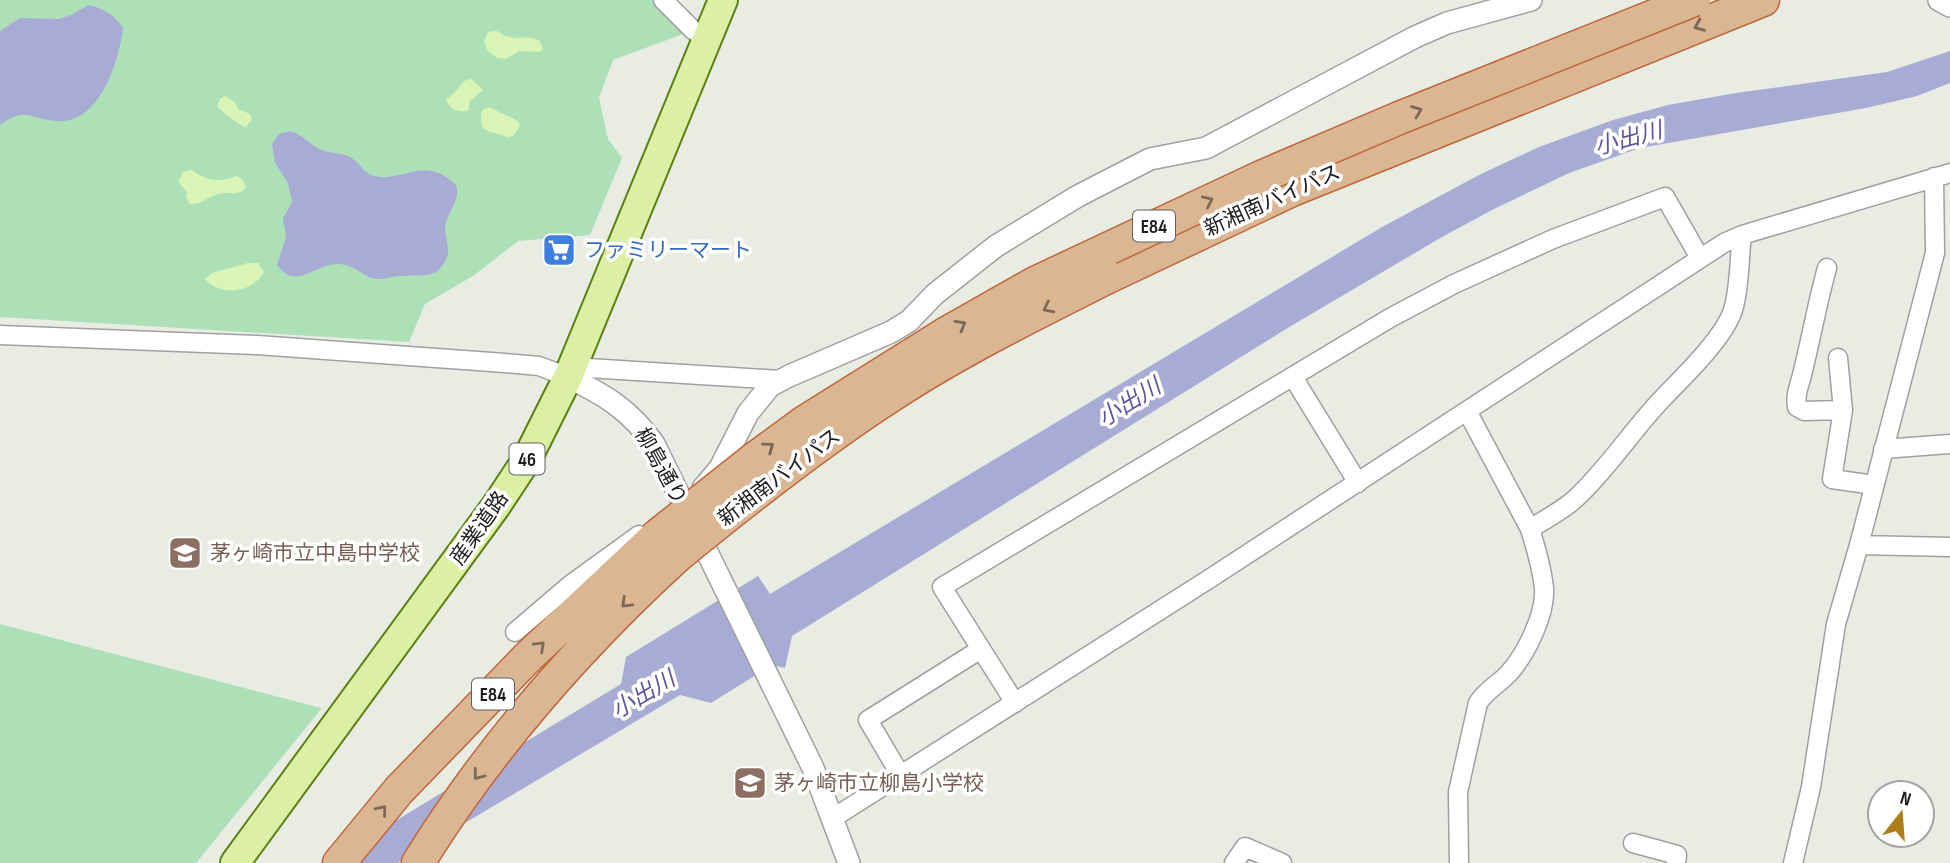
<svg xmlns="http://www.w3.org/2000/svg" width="1950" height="863" viewBox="0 0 1950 863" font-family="'Sofia Sans Condensed','Noto Sans JP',sans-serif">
  <rect width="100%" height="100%" fill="#e9ece3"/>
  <!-- grass -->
  <path fill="#aee0b7" d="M0,0H652L683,34L613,60L599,98L608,139L622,158L590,235L518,241L473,276L425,304L409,342L0,317Z
    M0,624L321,708H322L196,863H0Z"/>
  <!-- sand -->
  <path fill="#d8f5b7" d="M497,31C516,44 520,33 539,40L543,49L540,52L519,51L506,59L497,58L487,50L484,41L488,32Z
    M471,79L483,90L470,101L468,111C457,112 451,110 446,100L455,92L464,81Z
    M225,96L235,102L238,109L250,114L252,119L246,127C239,125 222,112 217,106L220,99Z
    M489,107L518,121L520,126L513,136C502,138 511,138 501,135C485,130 478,131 482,110Z
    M191,170C209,181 217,183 237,176L242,179L246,187C240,197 229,191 218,194C208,197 200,205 190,204L186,197L187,192L178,182L183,172Z
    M248,263H258L264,272C253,293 220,297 205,279L212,273Z"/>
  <!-- water -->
  <path fill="#a8acd4" d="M88,5C104,8 113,14 123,28C119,61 100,125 56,121C29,119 27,106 0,125V31L20,18L59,19L73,14Z
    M1950,51V83L1917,96L1866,108L1640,148L1569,173L1494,209L1442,237L1291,326L792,636L785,668L772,665L711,703L680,695L398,863H326L621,684L626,657L758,576L770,594L1382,227L1481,174L1539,147L1613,120L1668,105L1736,93L1887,72Z
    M290,131C306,136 309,145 322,150C332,154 344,152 353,159C361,165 364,173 374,176C404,183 423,154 456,185C461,200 449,209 446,223C443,235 451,247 447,257C446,262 440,268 437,272C425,277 413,275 400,276C388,276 381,282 369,277C359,272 352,265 340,264C315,262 297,292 277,265L286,237L283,218L292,202L288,183L275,163L272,144L279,134Z"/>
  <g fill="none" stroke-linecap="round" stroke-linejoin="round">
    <defs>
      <path id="minor" d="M663,0L693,30L707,39
        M1934,177L1935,253L1859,545L1950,547
        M1827,268C1817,304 1811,339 1802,375C1799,387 1795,394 1797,407L1804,411L1843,410
        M0,335L257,345L505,363L539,366L568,377
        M1838,358L1843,410L1832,479L1874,485
        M572,367L780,380
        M1293,377L1358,483
        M1467,411L1530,529
        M1883,449L1950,444
        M515,632L570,585L639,535
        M981,649L1015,703
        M901,776L868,720L981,649L942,587L1390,318L1454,284L1553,239L1665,197L1700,258
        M833,818L1206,581L1724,243L1742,235L1950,173
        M1633,843L1677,855L1676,863
        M1234,863L1245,847L1282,863
        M1459,863L1458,792L1478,703C1486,690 1499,684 1509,673C1526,654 1546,614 1544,588C1542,569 1536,548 1530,529C1545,519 1562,511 1575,499C1608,469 1632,430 1663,398C1684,376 1724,338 1733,310C1740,287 1739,259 1742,235
        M1793,863L1811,787L1836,624L1859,545"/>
      <path id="tertiary" d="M1939,0L1950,6
        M568,377C605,395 630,410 654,444L813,768L849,863
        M703,488L720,468L748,413L770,386L789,376L891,332L909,321L935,294L996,246L1078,196L1150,159L1206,148L1415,37L1447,23L1531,0"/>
      <path id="primary" d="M235,863L496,506L527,459L568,377L723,0"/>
      <path id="motorway" d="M1108,277L1292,190L1763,0
        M339,863L399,790L528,657L658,535
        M418,863C489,748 577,648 676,557"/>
    </defs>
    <!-- minor casing -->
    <use href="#minor" stroke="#a0a0a0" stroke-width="21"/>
    <!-- tertiary casing -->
    <use href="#tertiary" stroke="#a0a0a0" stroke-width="24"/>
    <!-- primary casing -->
    <use href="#primary" stroke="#5b8112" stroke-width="32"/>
    <!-- motorway casing -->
    <use href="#motorway" stroke="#c06639" stroke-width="35"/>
    <!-- minor -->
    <use href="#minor" stroke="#fff" stroke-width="18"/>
    <!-- tertiary -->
    <use href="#tertiary" stroke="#fff" stroke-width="21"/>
    <!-- primary -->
    <use href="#primary" stroke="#ddefa4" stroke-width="28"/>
    <!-- motorway -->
    <use href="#motorway" stroke="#dab693" stroke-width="32"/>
    <defs>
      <path id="motorway-bridge" d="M658,535L754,459L806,421L945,334L1035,283L1261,177L1399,118L1694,0
        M676,557C742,503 809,450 880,403C952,354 1031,316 1108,277"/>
    </defs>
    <!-- motorway-bridge casing -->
    <use href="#motorway-bridge" stroke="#c06639" stroke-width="35" stroke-linecap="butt"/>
    <!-- motorway-bridge -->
    <use href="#motorway-bridge" stroke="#dab693" stroke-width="32"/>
  </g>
  <!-- one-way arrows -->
  <defs><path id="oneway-chevron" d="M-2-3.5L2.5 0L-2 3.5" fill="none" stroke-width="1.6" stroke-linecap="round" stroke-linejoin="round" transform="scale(1.75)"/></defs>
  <g stroke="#7b6958">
    <use href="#oneway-chevron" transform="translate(1699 26) rotate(158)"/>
    <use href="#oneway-chevron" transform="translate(1417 111) rotate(-21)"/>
    <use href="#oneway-chevron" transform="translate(1208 201) rotate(-25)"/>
    <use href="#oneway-chevron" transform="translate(1048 308) rotate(153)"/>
    <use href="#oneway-chevron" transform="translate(961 325) rotate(-30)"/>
    <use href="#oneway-chevron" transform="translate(769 447) rotate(-36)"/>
    <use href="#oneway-chevron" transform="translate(626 603) rotate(136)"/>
    <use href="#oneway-chevron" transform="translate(540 646) rotate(-44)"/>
    <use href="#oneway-chevron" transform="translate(478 775) rotate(127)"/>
    <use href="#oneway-chevron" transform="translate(382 810) rotate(-51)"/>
  </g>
  <!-- icons -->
  <defs>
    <symbol id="supermarket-square" viewBox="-11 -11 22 22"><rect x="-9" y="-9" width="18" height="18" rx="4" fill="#3f7fe0" stroke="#fff"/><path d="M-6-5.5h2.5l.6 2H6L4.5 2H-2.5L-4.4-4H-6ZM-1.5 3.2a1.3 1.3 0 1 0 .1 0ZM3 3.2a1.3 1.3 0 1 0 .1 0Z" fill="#fff"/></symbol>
    <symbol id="school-square" viewBox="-11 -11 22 22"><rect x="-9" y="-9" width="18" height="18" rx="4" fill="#8d6e63" stroke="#fff"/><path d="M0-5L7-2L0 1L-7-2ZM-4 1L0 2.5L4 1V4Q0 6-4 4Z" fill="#fff"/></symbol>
  </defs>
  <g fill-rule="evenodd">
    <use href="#supermarket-square" x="540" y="231" width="38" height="38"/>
    <use href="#school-square" x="166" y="534" width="38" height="38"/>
    <use href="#school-square" x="731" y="764" width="38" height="38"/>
  </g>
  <g text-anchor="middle" stroke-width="7" stroke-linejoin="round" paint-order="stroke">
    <!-- shield labels -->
    <g fill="#fff" stroke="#606060" stroke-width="2">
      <rect x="1133" y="210.5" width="42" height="31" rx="5"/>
      <rect x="509.5" y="443.5" width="35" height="31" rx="5"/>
      <rect x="472" y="678.5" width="42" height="31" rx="5"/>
    </g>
    <g font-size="19" font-weight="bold" fill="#1c1c1c">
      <text x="1154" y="233">E84</text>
      <text x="527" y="466">46</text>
      <text x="493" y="701">E84</text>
    </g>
    <!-- street labels -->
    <g font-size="21" fill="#1c1c1c" stroke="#fff">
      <text transform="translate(1272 200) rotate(-24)" y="7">新湘南バイパス</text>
      <text transform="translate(661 466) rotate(61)" y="7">柳島通り</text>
      <text transform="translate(779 477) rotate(-37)" y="7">新湘南バイパス</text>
      <text transform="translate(479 528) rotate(-55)" y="7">産業道路</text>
    </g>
    <!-- shop labels -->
    <g font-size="21" fill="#366cbe" stroke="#fff" text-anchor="start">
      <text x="584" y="257">ファミリーマート</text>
    </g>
    <!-- education labels -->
    <g font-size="21" fill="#785e54" stroke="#fff" text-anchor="start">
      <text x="210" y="560">茅ヶ崎市立中島中学校</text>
      <text x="774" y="790">茅ヶ崎市立柳島小学校</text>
    </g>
    <!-- water labels -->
    <g font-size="23" font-style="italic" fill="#62559f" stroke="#fff">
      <text transform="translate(1628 138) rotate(-15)" y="8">小出川</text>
      <text transform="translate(1129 402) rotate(-32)" y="8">小出川</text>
      <text transform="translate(643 694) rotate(-31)" y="8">小出川</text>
    </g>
  </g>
  <!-- north arrow -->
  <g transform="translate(1901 814) rotate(17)"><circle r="33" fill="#ffffff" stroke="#a4a4a4" stroke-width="2"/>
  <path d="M0-5L12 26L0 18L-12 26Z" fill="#af7e18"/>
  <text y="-10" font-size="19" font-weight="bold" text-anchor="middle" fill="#1c1c1c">N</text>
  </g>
</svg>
